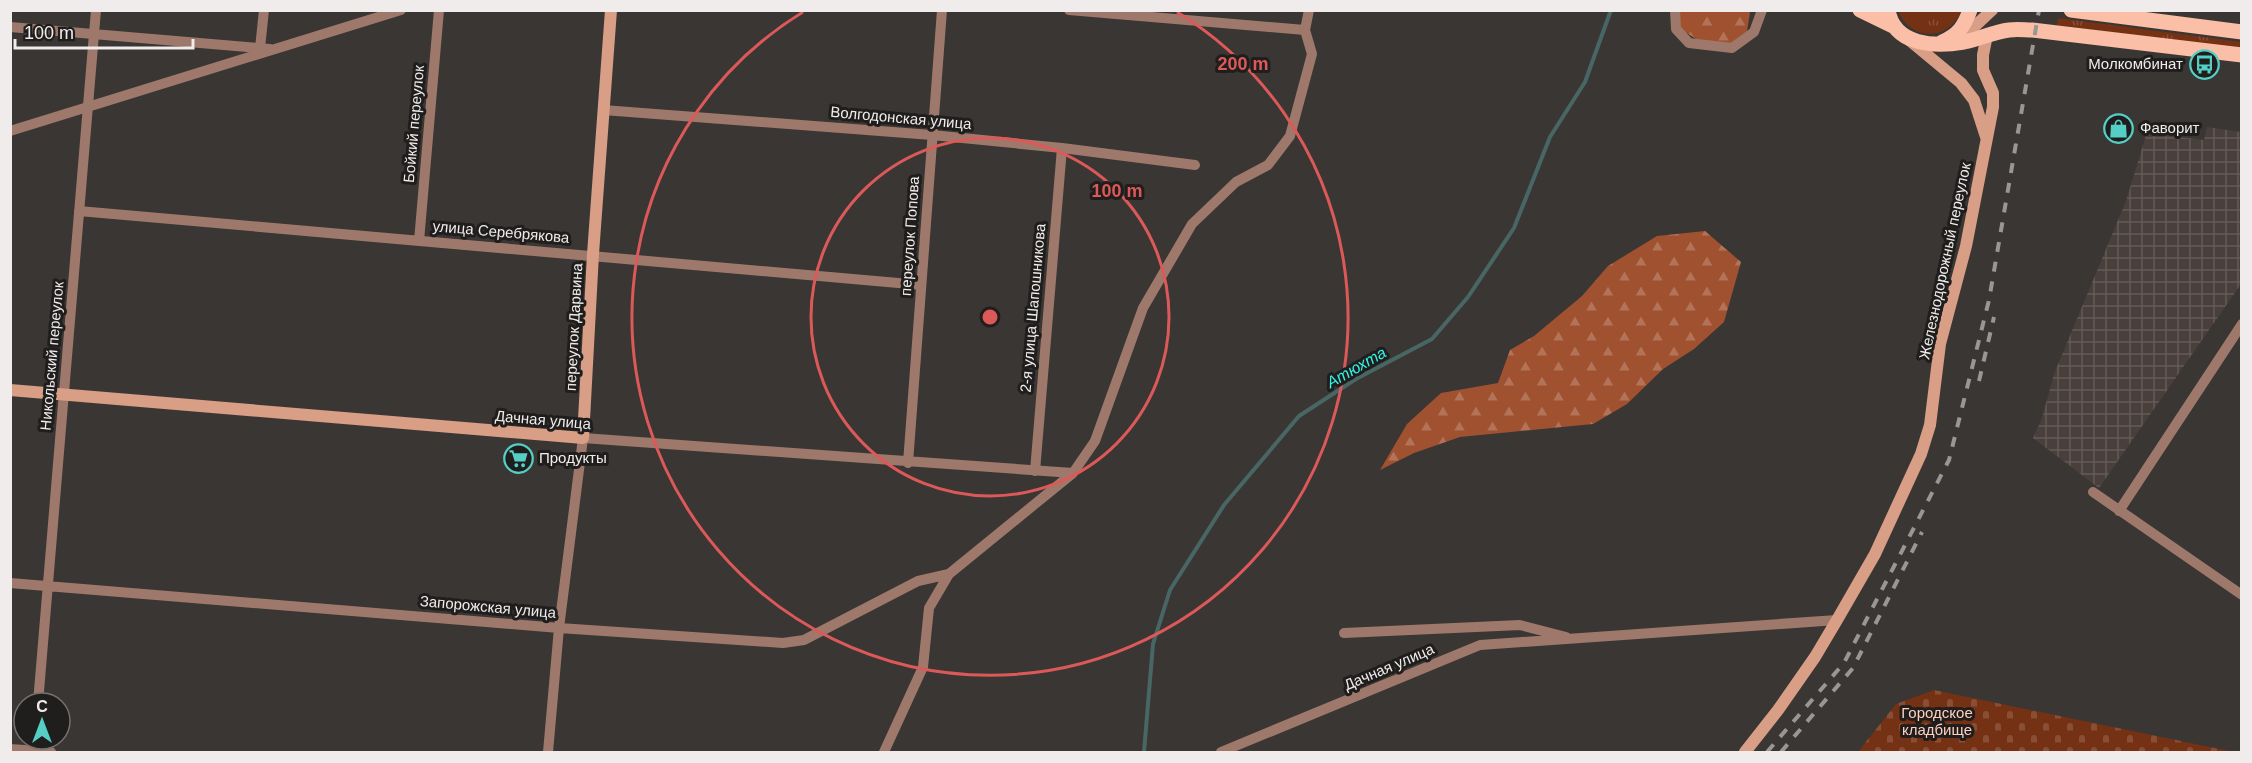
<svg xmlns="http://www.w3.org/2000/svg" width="2252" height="763" viewBox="0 0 2252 763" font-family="Helvetica,sans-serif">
  <defs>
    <pattern id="industrial-grid" width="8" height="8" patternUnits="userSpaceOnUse" patternTransform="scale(1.5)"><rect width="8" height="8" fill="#493f3b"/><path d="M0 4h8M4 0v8" fill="none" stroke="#645b58"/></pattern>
    <pattern id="grass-tufts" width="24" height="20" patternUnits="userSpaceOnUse" patternTransform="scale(1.5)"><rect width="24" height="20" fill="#743113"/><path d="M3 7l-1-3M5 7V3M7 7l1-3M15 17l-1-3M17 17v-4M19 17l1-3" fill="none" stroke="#884f36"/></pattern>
    <pattern id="forest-firs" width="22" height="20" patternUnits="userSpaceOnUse" patternTransform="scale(1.5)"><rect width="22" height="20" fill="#a05130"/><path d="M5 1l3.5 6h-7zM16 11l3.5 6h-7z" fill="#b27358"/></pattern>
    <pattern id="cemetery-stones" width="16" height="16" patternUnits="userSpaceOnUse" patternTransform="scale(1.5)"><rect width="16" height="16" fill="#743113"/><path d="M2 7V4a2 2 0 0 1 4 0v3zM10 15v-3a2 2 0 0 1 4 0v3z" fill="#884f36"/></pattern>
  </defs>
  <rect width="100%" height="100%" fill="#3a3634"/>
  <!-- industrial -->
  <path fill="url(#industrial-grid)" d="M2171,121L2180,125L2179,137L2204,140L2207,127L2241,132V284L2099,488L2033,438L2042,418L2054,374L2126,201L2150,122L2166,127Z"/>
  <!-- grass -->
  <path fill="url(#grass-tufts)" d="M1898,11V10L1961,11C1948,42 1911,41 1898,11Z
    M2058,18L2241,42V49L2057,25Z"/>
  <!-- forest -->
  <path fill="url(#forest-firs)" d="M1748,10L1750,13L1747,31L1730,44L1696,39L1679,28L1680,11Z
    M1705,231L1741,262L1724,322L1694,349L1663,369L1627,404L1593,424L1460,437L1414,453L1380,470L1407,424L1441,393L1498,383L1510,350L1534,336L1582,296L1608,266L1657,236Z"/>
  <!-- cemetery -->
  <path fill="url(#cemetery-stones)" d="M1934,690L2234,752H1858L1896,704Z"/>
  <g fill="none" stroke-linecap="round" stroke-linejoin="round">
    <!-- stream -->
    <path stroke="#486664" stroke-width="4" d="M1144,752L1153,644L1170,590L1224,505L1299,416L1356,379L1432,339L1468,297L1514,228L1550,137L1585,82L1611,10"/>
    <!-- street -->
    <path stroke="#9e796b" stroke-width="10" d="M1069,10L1305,30
      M1675,10L1676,29L1689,43L1732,48L1754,32L1762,10
      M10,27L270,49
      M260,48L264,10
      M603,110L932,135L1062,148L1195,165
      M10,131L401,10
      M79,211L921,285
      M419,241L439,10
      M908,463L942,10
      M1035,471L1062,148
      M2093,492L2242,595
      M2119,511L2242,324
      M10,583L559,628L783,643L804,640L918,581L949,574
      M1344,633L1520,625L1566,637
      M38,703L96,10
      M10,749L51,752
      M548,752L559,628L583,438L1073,473
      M884,752L923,667L929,608L949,574L1073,473L1095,441L1143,308L1192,224L1236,182L1268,165L1290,136L1312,54L1305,30L1309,10
      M1221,752L1480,645L1837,620"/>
    <!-- secondary -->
    <path stroke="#d89e86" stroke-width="12" d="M1955,36L1975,26L1992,10
      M1908,39L1961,83L1974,100L1986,137
      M10,390L583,438L593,254L611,10
      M1745,752L1778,710L1815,657L1837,620L1875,554L1921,454L1930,425L1940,344L1966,246L1993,107V93L1983,70V55L1987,35"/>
    <!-- primary -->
    <path stroke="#fbbea6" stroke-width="15" d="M1860,10L1895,27
      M1888,10C1894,46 1935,47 1964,42C1979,39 1994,32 2009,30C2017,29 2025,30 2032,30L2242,55
      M2071,10L2242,32
      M1942,42C1958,35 1964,27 1970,10"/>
    <!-- rail -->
    <path stroke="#999694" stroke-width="4" stroke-dasharray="10 10" stroke-linecap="butt" d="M1979,381L1994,317
      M1767,752L1844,663L1949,460L1989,300L2039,10
      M1781,752L1853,668L1922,532"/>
  </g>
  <!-- distance rings -->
  <g fill="none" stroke="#dc5959" stroke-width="3">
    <circle cx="990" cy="317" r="179"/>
    <path d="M1177 12A358 358 0 1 1 803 12"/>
  </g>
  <!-- icons -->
  <defs>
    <symbol id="bus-ring" viewBox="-11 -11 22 22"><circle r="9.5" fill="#201e1d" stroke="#55cec5" stroke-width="1.5"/><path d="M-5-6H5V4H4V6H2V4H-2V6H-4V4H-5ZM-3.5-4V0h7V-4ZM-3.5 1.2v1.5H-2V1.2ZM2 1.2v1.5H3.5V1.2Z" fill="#55cec5"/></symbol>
    <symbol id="shop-ring" viewBox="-11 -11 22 22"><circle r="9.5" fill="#201e1d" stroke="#55cec5" stroke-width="1.5"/><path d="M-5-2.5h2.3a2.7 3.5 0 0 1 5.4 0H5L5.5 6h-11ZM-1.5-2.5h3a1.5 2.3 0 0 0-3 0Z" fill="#55cec5"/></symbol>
    <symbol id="supermarket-ring" viewBox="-11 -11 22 22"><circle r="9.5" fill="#201e1d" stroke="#55cec5" stroke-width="1.5"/><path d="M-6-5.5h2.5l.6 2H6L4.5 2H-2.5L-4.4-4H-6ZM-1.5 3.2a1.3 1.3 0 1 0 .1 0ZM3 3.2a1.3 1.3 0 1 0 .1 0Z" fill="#55cec5"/></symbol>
  </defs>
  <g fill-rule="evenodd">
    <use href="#bus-ring" x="2188" y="48" width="33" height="33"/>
    <use href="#shop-ring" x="2102" y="112" width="33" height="33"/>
    <use href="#supermarket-ring" x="502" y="442" width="33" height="33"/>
  </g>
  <g text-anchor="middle" stroke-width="6" stroke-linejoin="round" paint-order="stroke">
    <!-- poi labels -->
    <g font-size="15" fill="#efeceb" stroke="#201e1d" text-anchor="start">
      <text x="2183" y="69" text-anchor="end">Молкомбинат</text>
      <text x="2140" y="133">Фаворит</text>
      <text x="539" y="463">Продукты</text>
    </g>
    <!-- street labels -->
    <g font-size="15" fill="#efeceb" stroke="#201e1d">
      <text transform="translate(901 118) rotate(5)" y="5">Волгодонская улица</text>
      <text transform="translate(414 124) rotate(-85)" y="5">Бойкий переулок</text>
      <text transform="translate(501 232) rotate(5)" y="5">улица Серебрякова</text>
      <text transform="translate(910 236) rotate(-86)" y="5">переулок Попова</text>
      <text transform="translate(1945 261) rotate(-78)" y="5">Железнодорожный переулок</text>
      <text transform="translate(1033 308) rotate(-85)" y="5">2-я улица Шапошникова</text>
      <text transform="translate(574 327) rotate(-87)" y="5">переулок Дарвина</text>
      <text transform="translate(52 356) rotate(-85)" y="5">Никольский переулок</text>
      <text transform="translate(543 420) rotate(5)" y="5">Дачная улица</text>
      <text transform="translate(488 607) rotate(5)" y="5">Запорожская улица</text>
      <text transform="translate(1389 667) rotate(-23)" y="5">Дачная улица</text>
    </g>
    <!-- park labels -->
    <g font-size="15" fill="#fed0be" stroke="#201e1d">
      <text x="1937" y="718">Городское<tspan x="1937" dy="17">кладбище</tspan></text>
    </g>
    <!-- water labels -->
    <g font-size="16" font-style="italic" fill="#32f4e8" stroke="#201e1d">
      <text transform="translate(1356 367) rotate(-30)" y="6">Атюхта</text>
    </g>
  </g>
  <circle cx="990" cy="317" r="9" fill="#dc5959" stroke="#201e1d" stroke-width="3"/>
  <g font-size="18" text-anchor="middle" font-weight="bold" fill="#dc5959" stroke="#201e1d" stroke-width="6" stroke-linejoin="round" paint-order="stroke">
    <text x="1243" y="70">200 m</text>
    <text x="1117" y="197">100 m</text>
  </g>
  <!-- border -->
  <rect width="2252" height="763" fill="none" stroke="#efeceb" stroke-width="24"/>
  <!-- north arrow -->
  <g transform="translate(42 721)"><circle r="28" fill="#201e1d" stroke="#73706f" stroke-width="1.5"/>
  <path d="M0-4.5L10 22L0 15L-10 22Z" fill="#55cec5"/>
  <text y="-9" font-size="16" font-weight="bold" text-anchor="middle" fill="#efeceb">С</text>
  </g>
  <!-- scale -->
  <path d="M15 39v9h178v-9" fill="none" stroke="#efeceb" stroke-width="3"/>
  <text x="24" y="39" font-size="18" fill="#efeceb" stroke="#201e1d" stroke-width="4.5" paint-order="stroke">100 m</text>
</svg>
